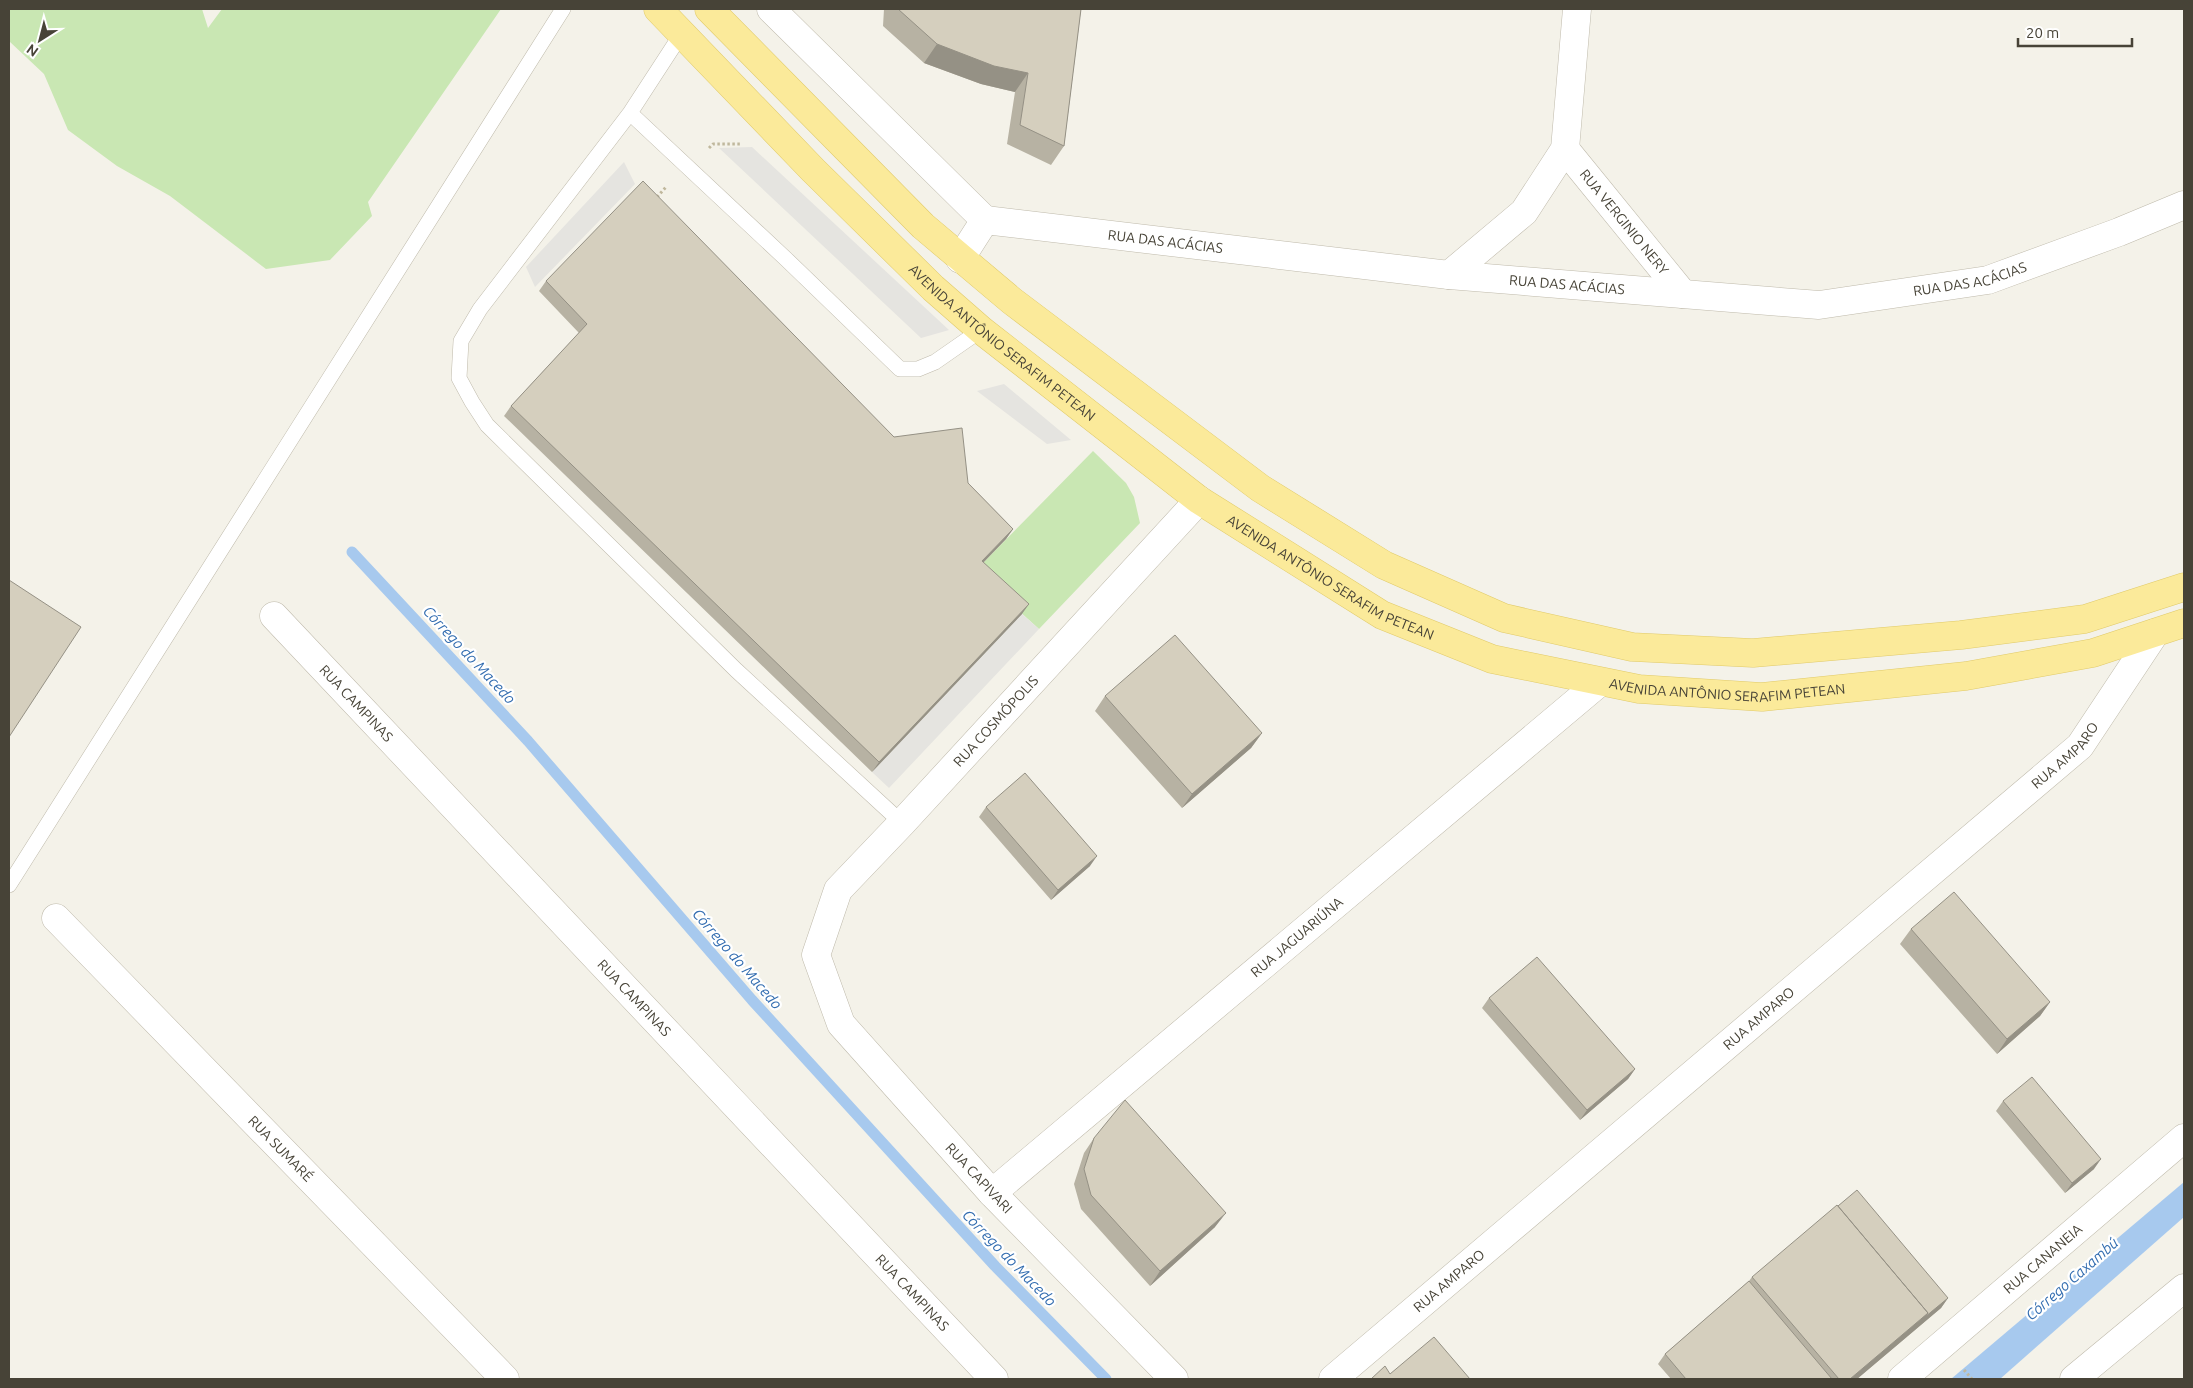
<svg xmlns="http://www.w3.org/2000/svg" width="2193" height="1388" viewBox="0 0 2193 1388" font-family="Ubuntu,sans-serif">
  <rect width="100%" height="100%" fill="#f4f2e9"/>
  <!-- green -->
  <path fill="#c9e7b3" d="M9,9H202L208,28L222,9H501L368,202L372,216L330,260L266,269L170,196L117,166L68,130L44,74L9,41Z
    M1093,451L1126,483L1134,497L1140,523L1039,629L975,571Z"/>
  <!-- parking -->
  <path fill="#e5e4e0" d="M752,147L949,330L921,338L719,148Z
    M624,162L635,184L535,287L526,267Z
    M1004,384L1071,440L1047,444L977,391Z
    M1022,614L1039,629L889,788L872,772Z"/>
  <!-- water -->
  <path fill="#a7c9ee" d="M2184,1182V1217L2000,1379H1951Z"/>
  <g fill="none" stroke-linecap="round" stroke-linejoin="round">
    <!-- stream -->
    <path stroke="#a7c9ee" stroke-width="11" d="M352,552L528,741L752,1000L995,1266L1106,1379"/>
    <defs>
      <path id="service" d="M682,33L630,113L480,309L461,341L459,378L472,402L487,425L736,670L902,823
        M630,113L786,259L900,369H918L935,362L981,330
        M9,885L563,9"/>
      <g id="minor">
        <path d="M771,9L985,220"/>
        <path id="s1" d="M1565,149L1683,294"/>
        <path id="s2" d="M960,259L985,220L1449,275L1819,305L1988,280L2119,232L2184,205"/>
        <path d="M1449,275L1524,212L1565,149L1577,9"/>
        <path id="s3" d="M274,616L994,1379"/>
        <path id="s4" d="M56,918L505,1379"/>
        <path id="s5" d="M992,1193L1600,682"/>
        <path id="s6" d="M1174,1379L992,1193L841,1024L816,955L838,890L902,823L1199,500"/>
        <path id="s7" d="M1333,1379L2080,746L2155,633"/>
      </g>
      <g id="tertiary">
        <path id="s8" d="M1902,1379L2184,1138"/>
        <path d="M2074,1379L2184,1288"/>
      </g>
      <g id="primary">
        <path id="s9" d="M658,9L813,170L933,288L981,330L1199,500L1382,615L1492,659L1639,689L1762,697L1966,676L2093,653L2184,623"/>
        <path d="M709,9L923,226L1012,301L1260,488L1384,565L1504,618L1632,647L1753,653L1961,635L2085,619L2184,587"/>
      </g>
    </defs>
    <!-- service casing -->
    <use href="#service" stroke="#bfbaab" stroke-width="16"/>
    <!-- minor casing -->
    <use href="#minor" stroke="#bfbaab" stroke-width="29"/>
    <!-- tertiary casing -->
    <use href="#tertiary" stroke="#bfbaab" stroke-width="29"/>
    <!-- primary casing -->
    <use href="#primary" stroke="#e0ca6a" stroke-width="29"/>
    <!-- path -->
    <path stroke="#c0b89d" stroke-width="3" stroke-dasharray="2.5 2.5" stroke-linecap="butt" d="M709,148L713,144H741
      M657,197L667,186
      M1964,1370L1972,1379"/>
    <!-- service -->
    <use href="#service" stroke="#fff" stroke-width="15"/>
    <!-- minor -->
    <use href="#minor" stroke="#fff" stroke-width="28"/>
    <!-- tertiary -->
    <use href="#tertiary" stroke="#fff" stroke-width="28"/>
    <!-- primary -->
    <use href="#primary" stroke="#fbea9a" stroke-width="28"/>
  </g>
  <!-- wall -->
  <path fill="#b7b2a3" d="M884,9H1081L1064,146L1051,165L1007,144L1015,92L981,84L924,63L883,26Z
    M546,281L894,437L968,483L1013,529L1006,539L983,563L1022,614L872,772L504,416L511,406L579,333L539,291Z
    M1105,696L1262,733L1251,748L1182,808L1095,711Z
    M986,807L1090,866L1051,900L979,817Z
    M1911,929L2050,1002L2040,1016L1997,1054L1900,944Z
    M1489,998L1635,1069L1628,1079L1580,1120L1482,1008Z
    M2003,1101L2094,1169L2065,1193L1996,1111Z
    M1094,1138L1215,1227L1150,1286L1081,1209L1074,1184L1084,1153Z
    M1752,1277L1948,1298L1941,1308L1857,1379H1671L1658,1364L1665,1354L1749,1281Z"/>
  <!-- shaded-wall -->
  <path fill="#959185" d="M937,44L1028,73L1015,92L981,84L924,63Z
    M1013,529L1006,539L975,571L982,561Z
    M1029,604L1022,614L872,772L879,762Z
    M1262,733L1251,748L1182,808L1192,794Z
    M1097,856L1090,866L1051,900L1058,890Z
    M2050,1002L2040,1016L1997,1054L2007,1039Z
    M1635,1069L1628,1079L1580,1120L1587,1110Z
    M2101,1159L2094,1169L2065,1193L2072,1183Z
    M1226,1213L1215,1227L1150,1286L1160,1271Z
    M1948,1298L1941,1308L1857,1379H1850L1928,1313Z"/>
  <!-- building -->
  <path fill="#d5cfbe" stroke="#959185" d="M898,9H1081L1064,146L1020,125L1028,73L994,66L937,44Z
    M643,181L894,437L962,428L968,483L1013,529L982,561L1029,604L879,762L511,406L587,324L546,281Z
    M9,580L81,627L9,737Z
    M1175,635L1262,733L1192,794L1105,696Z
    M1025,773L1097,856L1058,890L986,807Z
    M1954,892L2050,1002L2007,1039L1911,929Z
    M1537,957L1635,1069L1587,1110L1489,998Z
    M2032,1077L2101,1159L2072,1183L2003,1101Z
    M1125,1100L1226,1213L1160,1271L1091,1195L1084,1169L1094,1138Z
    M1857,1190L1948,1298L1925,1317L1928,1313L1838,1206Z
    M1837,1205L1928,1313L1850,1379H1839L1752,1277Z
    M1749,1281L1832,1379H1686L1665,1354Z
    M1434,1337L1470,1379H1371L1385,1366L1390,1374Z"/>
  <g text-anchor="middle" stroke-width="4.5" stroke-linejoin="round" paint-order="stroke">
    <!-- street labels -->
    <g font-size="14" fill="#474337" stroke="#fff">
      <text dy="5" stroke="none"><textPath href="#s1" startOffset="94">RUA VERGINIO NERY</textPath></text>
      <text dy="5" stroke="none"><textPath href="#s2" startOffset="228">RUA DAS ACÁCIAS</textPath></text>
      <text dy="5" stroke="none"><textPath href="#s2" startOffset="1038">RUA DAS ACÁCIAS</textPath></text>
      <text dy="5" stroke="none"><textPath href="#s2" startOffset="632">RUA DAS ACÁCIAS</textPath></text>
      <text dy="5" stroke="none"><textPath href="#s9" startOffset="480">AVENIDA ANTÔNIO SERAFIM PETEAN</textPath></text>
      <text dy="5" stroke="none"><textPath href="#s9" startOffset="885">AVENIDA ANTÔNIO SERAFIM PETEAN</textPath></text>
      <text dy="5" stroke="none"><textPath href="#s9" startOffset="1305">AVENIDA ANTÔNIO SERAFIM PETEAN</textPath></text>
      <text dy="5" stroke="none"><textPath href="#s3" startOffset="120">RUA CAMPINAS</textPath></text>
      <text dy="5" stroke="none"><textPath href="#s6" startOffset="860">RUA COSMÓPOLIS</textPath></text>
      <text dy="5" stroke="none"><textPath href="#s7" startOffset="962">RUA AMPARO</textPath></text>
      <text dy="5" stroke="none"><textPath href="#s5" startOffset="398">RUA JAGUARIÚNA</textPath></text>
      <text dy="5" stroke="none"><textPath href="#s3" startOffset="525">RUA CAMPINAS</textPath></text>
      <text dy="5" stroke="none"><textPath href="#s7" startOffset="558">RUA AMPARO</textPath></text>
      <text dy="5" stroke="none"><textPath href="#s4" startOffset="322">RUA SUMARÉ</textPath></text>
      <text transform="translate(979 1178) rotate(47)" y="5">RUA CAPIVARI</text>
      <text dy="5" stroke="none"><textPath href="#s8" startOffset="185">RUA CANANEIA</textPath></text>
      <text dy="5" stroke="none"><textPath href="#s7" startOffset="152">RUA AMPARO</textPath></text>
      <text dy="5" stroke="none"><textPath href="#s3" startOffset="930">RUA CAMPINAS</textPath></text>
    </g>
    <!-- water labels -->
    <g font-size="15" font-style="italic" fill="#336db0" stroke="#fff">
      <text transform="translate(469 655) rotate(47)" y="5">Córrego do Macedo</text>
      <text transform="translate(737 959) rotate(49)" y="5">Córrego do Macedo</text>
      <text transform="translate(1009 1258) rotate(46)" y="5">Córrego do Macedo</text>
      <text transform="translate(2072 1279) rotate(-41)" y="5">Córrego Caxambú</text>
    </g>
  </g>
  <!-- border -->
  <rect width="2193" height="1388" fill="none" stroke="#474337" stroke-width="20"/>
  <!-- north arrow -->
  <g transform="translate(40 40) rotate(216)" stroke="#ffffff" stroke-width="4" paint-order="stroke">
  <path d="M0-4L9 19L0 12L-9 19Z" fill="#474337"/>
  <text y="-8" font-size="14" font-weight="bold" text-anchor="middle" fill="#474337">N</text>
  </g>
  <!-- scale -->
  <path d="M2018 38v8h114v-8" fill="none" stroke="#474337" stroke-width="2.5"/>
  <text x="2026" y="38" font-size="15" fill="#474337" stroke="#ffffff" stroke-width="4" paint-order="stroke">20 m</text>
</svg>
